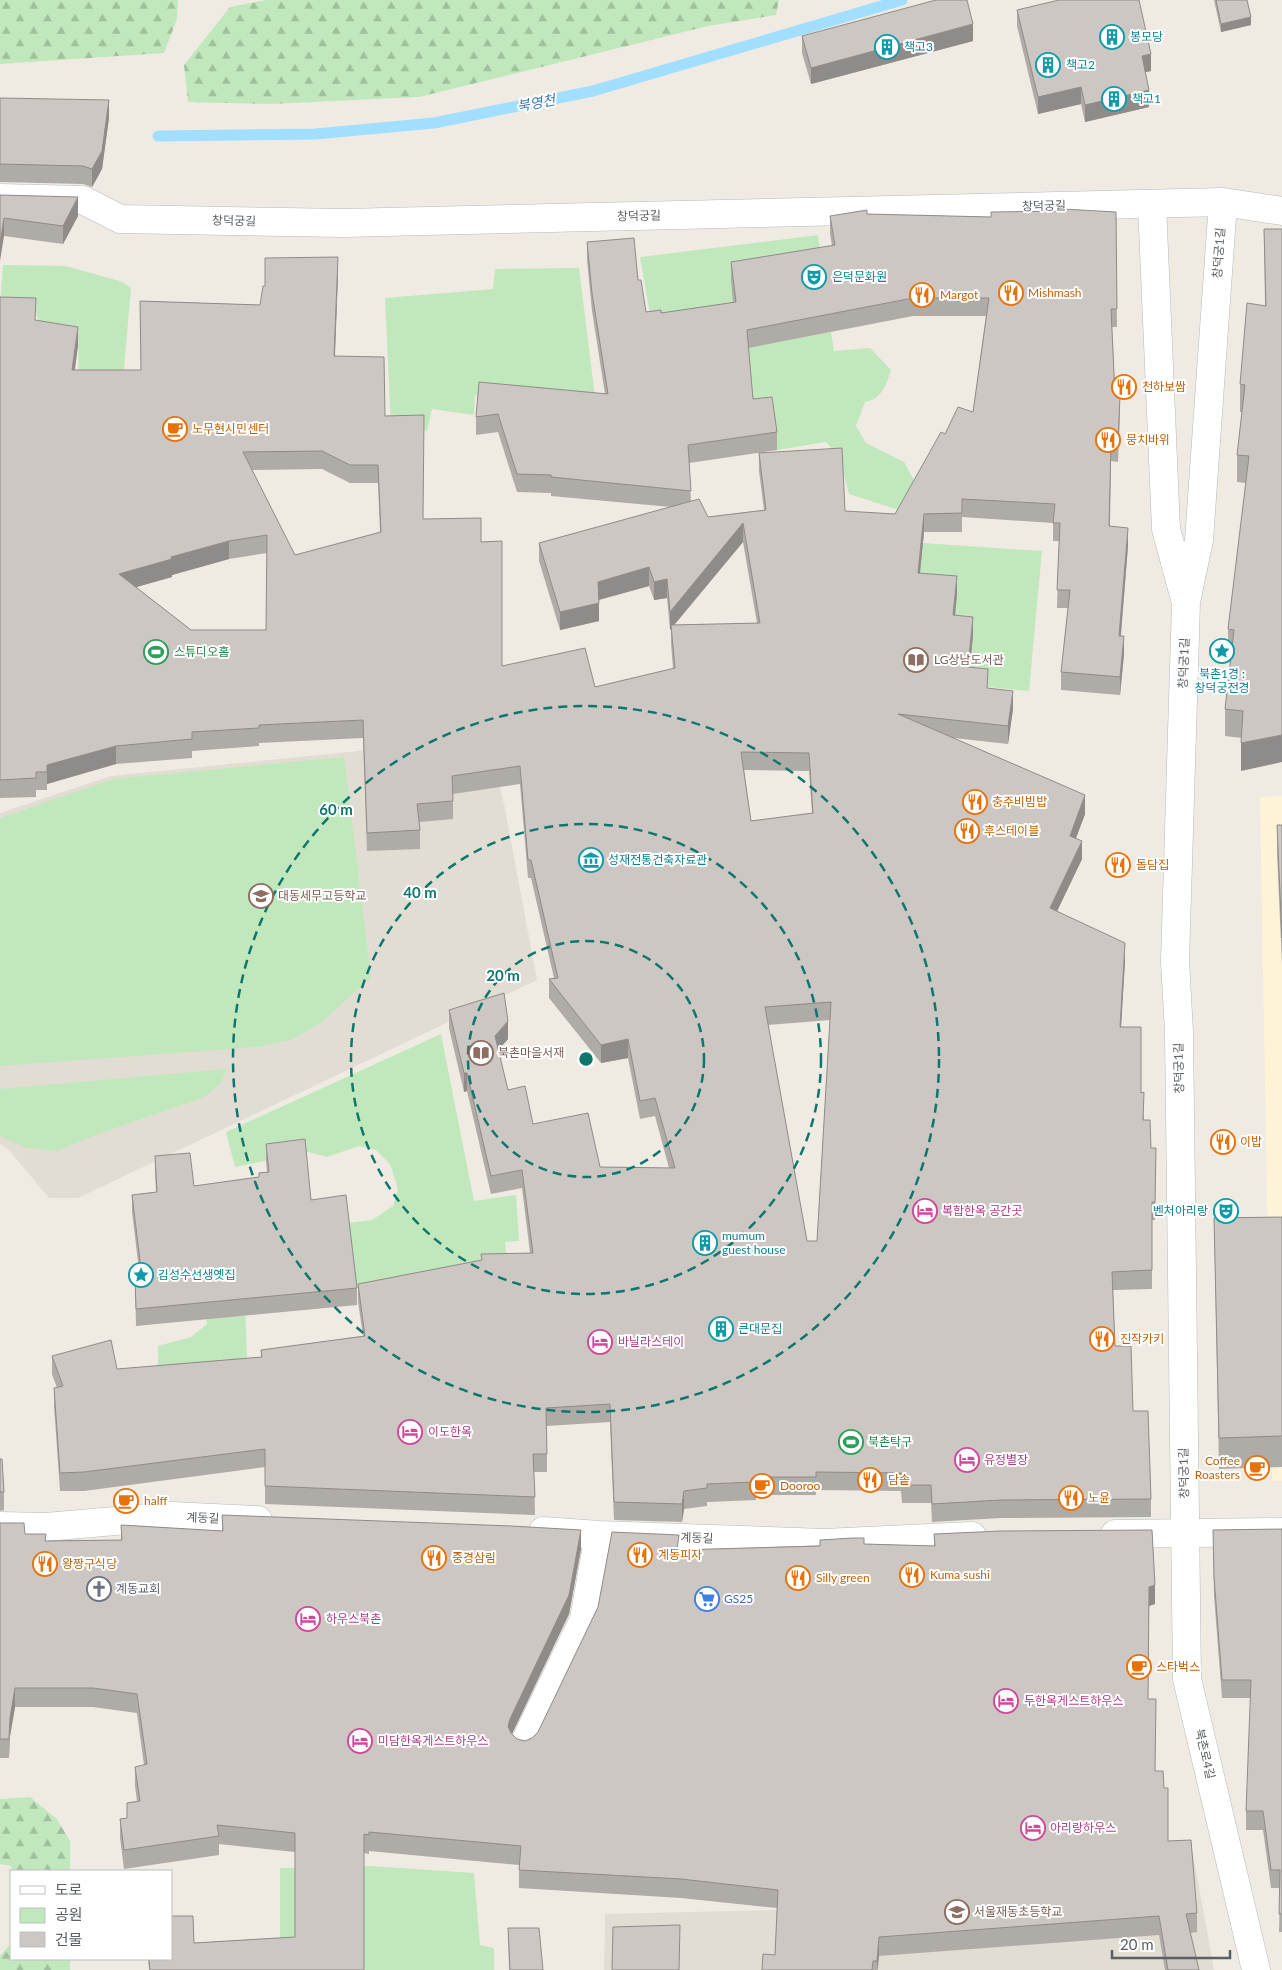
<svg xmlns="http://www.w3.org/2000/svg" width="1282" height="1970" viewBox="0 0 1282 1970" font-family="Lato,'Noto Sans KR',sans-serif">
  <defs>
    <pattern id="forest-firs" width="22" height="20" patternUnits="userSpaceOnUse" patternTransform="scale(1.25)"><rect width="22" height="20" fill="#c1e8bd"/><path d="M5 1l3.5 6h-7zM16 11l3.5 6h-7z" fill="#a0bf9d"/></pattern>
  </defs>
  <rect width="100%" height="100%" fill="#efebe3"/>
  <!-- commercial -->
  <path fill="#fff3d7" d="M1282,796V1481H1272L1260,797Z"/>
  <!-- education -->
  <path fill="#e1ddd3" d="M488,738L504,804L537,980L78,1198H49L8,1149L0,1144V813L111,776Z
    M1193,1854L1214,1970H604L605,1914L817,1909L829,1867Z"/>
  <!-- green -->
  <path fill="#c1e8bd" d="M818,235L822,266L735,317L652,326L640,257Z
    M3,265L66,266L123,282L131,288L123,380L79,379L78,337L41,333L36,312L0,305Z
    M579,268L596,405L475,395L474,415L432,409L427,431L391,427L385,298L493,289L495,269Z
    M742,315L799,338L831,332L834,351L870,348L891,370C886,385 882,399 865,402L856,426L866,443L904,462L916,484L902,511L849,494L839,456L826,442L777,450L753,417Z
    M923,543L1042,551L1029,691L968,685L918,592Z
    M344,757L371,977L322,1022L291,1040L257,1047L0,1066V818L114,779Z
    M441,1034L474,1201L516,1195L519,1241L505,1242L508,1267L466,1268L356,1288L347,1223L372,1220L393,1206L398,1189L390,1164L376,1150L359,1146L327,1157L308,1152L235,1167L226,1132Z
    M227,1069L221,1083L205,1097L98,1134L57,1151L27,1148L0,1136V1089Z
    M199,1236L245,1299L247,1366H158V1346L191,1337L207,1324Z
    M371,1866L474,1873L480,1945L494,1948V1970H280V1868Z"/>
  <!-- forest -->
  <path fill="url(#forest-firs)" d="M0,0H178L177,19L164,53L0,64Z
    M266,0H779L776,15L708,26L419,97L271,104L188,102L184,65L230,7Z
    M30,1797L57,1819L70,1841V1871H12L11,1866L0,1864V1799Z
    M11,1943V1959H70V1970H0V1956Z"/>
  <g fill="none" stroke-linecap="round" stroke-linejoin="round">
    <!-- stream -->
    <path stroke="#a2deff" stroke-width="11" d="M158,136L315,134L434,123L593,91L902,0"/>
    <defs>
      <path id="street" d="M0,1526L46,1527L172,1516L258,1520
        M543,1531L599,1535L824,1543L972,1536
        M1115,1534L1282,1532
        M524,1744L584,1619L599,1535"/>
      <path id="secondary" d="M0,198L83,200L120,219L343,223L1223,202L1282,211
        M1223,202L1199,540L1186,602L1175,961L1179,1032L1187,1679L1256,1970
        M1152,204L1166,529L1185,599"/>
    </defs>
    <!-- street casing -->
    <use href="#street" stroke="#b5babe" stroke-width="29"/>
    <!-- secondary casing -->
    <use href="#secondary" stroke="#b4b9be" stroke-width="29"/>
    <!-- street -->
    <use href="#street" stroke="#fff" stroke-width="28"/>
    <!-- secondary -->
    <use href="#secondary" stroke="#fff" stroke-width="28"/>
  </g>
  <!-- wall -->
  <path fill="#afaba7" fill-rule="evenodd" d="M1214,0H1247L1251,25L1221,32Z
    M1017,10L1151,71L1145,72L1149,107L1085,122L1081,104L1038,114L1017,26Z
    M802,36L973,41L811,84L802,53Z
    M0,98L109,118L102,169L92,187L83,184L0,182Z
    M0,195L78,216L63,244L4,236Z
    M1116,212L1117,327H1112L1115,395L1120,414L1118,462L1111,461L1110,526L1128,546L1121,636L1124,654L1120,695L1061,690V672L1068,608H1057L1059,541H1053V523L962,517V532H924L920,573L957,594L955,616L973,635L970,667L988,688L1013,709L1008,744L954,738L1085,814L1076,838L1082,859L1057,911L1125,961L1121,1027L1141,1093L1144,1120L1151,1148H1156L1155,1220H1152V1289L1113,1290L1115,1346L1133,1411L1151,1499V1517L1001,1518L932,1522L931,1503H902L901,1491L816,1490V1495H756V1500L707,1502V1506L684,1509L682,1522L614,1520L610,1422L547,1426V1472H534L535,1515L265,1504V1467L84,1491H60L54,1406V1388H57L52,1374V1356L117,1369L261,1357V1350L363,1336L358,1302V1284L530,1253L522,1188L491,1194L467,1091L464,1092L449,1028V1010L508,1039L498,1050L508,1090L533,1124L600,1167L669,1168L655,1116L640,1119L628,1058L601,1063L549,998V979L554,978L531,878H528L520,784L453,794V819L419,822L420,830V849L367,851L363,738L259,743V746L192,751V758L116,764L47,784V790H36V797L0,798V297L36,320L78,345L75,370H141L140,301L260,305L338,275L335,356L385,416L423,519L481,542L502,666L595,687L673,669L671,643V629L670,630L667,598L654,600L649,586L599,600V621L560,630L539,561V543L671,507L551,496V493L517,492L498,432L476,435V417L605,394L592,311L587,260V242L638,280L646,312L661,313L733,303L731,280V262L832,246L830,234V216L867,214L991,217ZM913,316H986L973,412L945,434L895,514L845,511L759,453V471L764,510L708,517L691,502L689,463L777,450V432L753,399L748,348ZM322,469L350,483H378L380,532L295,555L252,470ZM743,542L757,623L674,625ZM267,553L266,630H191L136,587L172,577V575L229,559ZM744,770L809,771L812,813L751,821ZM830,1020L817,1241H807L768,1025Z
    M1264,229H1282L1241,771L1242,738L1225,736V709L1231,657L1228,656V629L1246,483L1237,482V455L1242,412H1240V384L1265,306Z
    M1277,825H1282V965L1277,853Z
    M266,1144L311,1200L357,1288V1305L136,1326L135,1278H140L132,1212V1195L156,1192L155,1173V1156L194,1186L259,1177V1173L267,1172L266,1161Z
    M1282,1217V1467L1219,1469L1214,1218Z
    M0,1459L4,1492V1510L0,1511Z
    M222,1515L581,1549L569,1614L512,1734L517,1739L525,1741L532,1738L538,1732L679,1550L864,1544L934,1546V1534L1155,1604L1149,1606L1148,1699L1155,1771L1164,1788L1168,1841L1197,1913V1932L1190,1933L1199,1970H1165L1159,1935L879,1956L878,1970H762L775,1955L777,1908L681,1898L519,1888V1865L369,1851V1854L364,1853V1970H149L148,1959H171L194,1943L295,1937V1852L219,1844V1855L124,1869L120,1838V1819H127V1803L137,1801L135,1786V1767L144,1765L137,1713L93,1707H15L10,1736L9,1758H0V1523L25,1534L46,1541L121,1540V1525L222,1531Z
    M1282,1529V1932H1279L1280,1888H1271L1263,1830H1246V1811L1251,1698H1222L1214,1596L1213,1530Z
    M508,1928L543,1970H509Z"/>
  <!-- shaded-wall -->
  <path fill="#8f8b88" d="M1251,17V25L1221,32V24Z
    M973,24V41L811,84V68Z
    M1151,54V71L1142,73V56Z
    M1081,87V104L1038,114V97Z
    M1149,90V107L1085,122V105Z
    M109,100V118L102,169L92,187V169Z
    M78,197V216L63,244V226Z
    M4,218V236L0,261V243Z
    M338,257V275L334,375V356Z
    M78,327V345L72,388V370Z
    M924,514V532L918,592V573Z
    M743,523V542L670,630V612Z
    M1128,528V546L1119,655V636Z
    M229,541V559L172,575V577L119,592V574L171,557Z
    M649,567V586L598,600V582Z
    M957,576V594L953,634V615Z
    M667,579V598L654,600V582Z
    M599,603V621L560,630V612Z
    M973,617V635L968,685V667Z
    M1124,636V654L1120,695V677Z
    M1013,691V709L1008,744V726Z
    M1282,735V762L1241,771V743Z
    M116,746V764L47,784V765Z
    M1085,795V814L1070,854V836Z
    M1082,841V859L1050,926V908Z
    M1125,943V961L1120,1045V1027Z
    M508,1021V1039L495,1054V1036Z
    M628,1039V1058L601,1063V1045Z
    M464,1073H467V1091L464,1092Z
    M684,1491V1509L682,1522V1504Z
    M581,1530V1549L569,1614L510,1738L508,1726L510,1719Z
    M1155,1585V1604L1149,1606V1587Z
    M15,1688V1707L10,1736L9,1758L10,1718Z
    M879,1937V1956L877,1970V1961Z"/>
  <!-- building -->
  <path fill="#ccc7c2" stroke="#8f8b88" fill-rule="evenodd" d="M936,0H967L973,24L811,68L802,36Z
    M1059,0H1139L1151,54L1142,56L1149,90L1085,105L1081,87L1038,97L1017,10Z
    M1216,0H1247L1251,17L1221,24Z
    M0,98L109,100L102,151L92,169L83,166L0,164Z
    M0,195L78,197L63,226L4,218L0,243Z
    M1063,209L1116,212L1117,309H1111L1115,395L1120,396L1118,444L1111,443L1109,526L1128,528L1119,636H1124L1120,677L1061,672L1070,590H1057L1060,523H1053L1055,504L962,499V513L924,514L918,573L957,576L953,615L973,617L968,667L988,669L987,688L1013,691L1008,726L898,714L1085,795L1070,836L1082,841L1050,908L1125,943L1120,1027H1141V1093L1144,1092L1143,1120H1150L1151,1148H1156L1155,1202H1152V1270L1112,1272L1115,1346H1131L1133,1411H1148L1151,1499L1001,1500L932,1504L931,1485H902L901,1473L816,1472V1477H756V1482L707,1484V1488L684,1491L682,1504L614,1502L610,1404L546,1408L547,1454H533L535,1497L265,1486V1449L84,1472L60,1473L54,1388L63,1386L52,1356L111,1340L117,1369L262,1357L261,1350L365,1336L358,1284L482,1260L481,1254L533,1253L522,1170L491,1176L467,1073H464L449,1010L504,993L508,1021L495,1036L508,1090L525,1086L533,1124L588,1113L600,1167L675,1168L655,1098L640,1101L628,1039L601,1045L549,979L558,978L531,860H528L520,766L452,776L453,801L417,804L420,830L367,833L363,720L259,725V728L192,732V739L116,746L47,765V772H36V778L0,780V297L36,298L35,320L78,327L72,370H141L140,301L260,305L263,286H265V258L338,257L334,356L384,357L385,416L424,415L423,519L481,518V542L502,541V666L585,648L595,687L675,668L671,625L760,623L743,523L670,612L667,579L654,582L649,567L598,582L599,603L560,612L539,543L699,499L708,517L766,510L759,453L842,448L845,511L895,514L941,432L945,434L958,407L973,412L989,298H913L747,330L753,399L772,397L777,432L688,445L691,491L551,477V475L517,474L498,414L476,417L479,382L608,394L592,293L587,242L634,238L638,280H641L646,312L661,310V313L736,302L731,262L835,245L830,216L867,210V214L991,217V212L1063,211ZM322,451L350,465H378L381,532L295,555L243,452ZM267,535L266,630H191L119,574L172,559L171,557L229,541ZM741,752L809,753L813,813L751,821ZM831,1002L817,1241H807L765,1007Z
    M1264,229H1282V735L1241,743L1243,711L1225,709L1234,630L1228,629L1249,456L1237,455L1245,385L1240,384L1247,303L1266,306Z
    M1277,825H1282V938Z
    M305,1139L311,1200L346,1195L357,1288L136,1309L135,1278L142,1277L132,1195L157,1192L155,1156L190,1153L194,1186L259,1177V1173L269,1172L266,1144Z
    M1282,1217V1436L1219,1438L1214,1218Z
    M0,1459H2L4,1492H0Z
    M222,1515L511,1526L581,1530L569,1595L510,1719L508,1726L511,1733L517,1739L525,1741L532,1738L538,1732L598,1607L612,1532L679,1535L677,1550L820,1546V1540L853,1538H864V1544L935,1546L934,1534L1001,1531L1152,1530L1155,1585L1149,1587L1148,1699H1156L1155,1771H1163L1164,1788H1168V1841L1191,1840L1197,1913L1186,1914L1199,1970H1168L1159,1916L879,1937L877,1961H873L872,1970H762L763,1954L775,1955L778,1890L681,1879L519,1870L521,1846L369,1832V1835L364,1834V1970H150L149,1959H171V1916H193L194,1943L295,1937V1833L217,1825L219,1836L124,1850L120,1819L127,1818V1803L140,1801L135,1767L147,1764L137,1694L93,1688H15L10,1718L9,1739H0V1523H24L25,1534H46L45,1541L122,1540L121,1525L223,1531Z
    M1282,1529V1914H1279L1280,1870H1271L1263,1811H1246L1251,1680H1222L1214,1577L1213,1530Z
    M680,1925L679,1970H612L613,1927Z
    M508,1928H539L543,1970H510Z"/>
  <!-- distance rings -->
  <g fill="none" stroke="#0f766e" stroke-width="2.5" stroke-dasharray="9 6">
    <circle cx="586" cy="1059" r="118"/>
    <circle cx="586" cy="1059" r="235"/>
    <circle cx="586" cy="1059" r="353"/>
  </g>
  <!-- icons -->
  <defs>
    <symbol id="building-ring" viewBox="-11 -11 22 22"><circle r="9.5" fill="#fff" stroke="#0f9aa8" stroke-width="1.5"/><path d="M-4-6H4V6H1V3H-1V6H-4ZM-2.5-4.3h1.7v1.8h-1.7ZM.8-4.3h1.7v1.8H.8ZM-2.5-1h1.7V.8h-1.7ZM.8-1h1.7V.8H.8Z" fill="#0f9aa8"/></symbol>
    <symbol id="theatre-ring" viewBox="-11 -11 22 22"><circle r="9.5" fill="#fff" stroke="#0f9aa8" stroke-width="1.5"/><path d="M-5-5.5Q0-4 5-5.5V0Q5 5 0 6Q-5 5-5 0ZM-3.3-2.5H-1v1.5H-3.3ZM1-2.5H3.3v1.5H1ZM-2.8 1Q0 5.5 2.8 1Z" fill="#0f9aa8"/></symbol>
    <symbol id="restaurant-ring" viewBox="-11 -11 22 22"><circle r="9.5" fill="#fff" stroke="#e8710a" stroke-width="1.5"/><path d="M-5-6h1v4h1v-4h1v4h1v-4h1v5L-1.5 .5V6h-2V.5L-5-1ZM5-6V6H3V1.5H1.5Q1.5-4 5-6Z" fill="#e8710a"/></symbol>
    <symbol id="cafe-ring" viewBox="-11 -11 22 22"><circle r="9.5" fill="#fff" stroke="#e8710a" stroke-width="1.5"/><path d="M-5.5-4.5H6V0H3Q3 3.5 0 3.5H-2.5Q-5.5 3.5-5.5 0ZM3-3.2v2h1.7v-2ZM-6 4.5H4V6H-6Z" fill="#e8710a"/></symbol>
    <symbol id="sight-ring" viewBox="-11 -11 22 22"><circle r="9.5" fill="#fff" stroke="#0f9aa8" stroke-width="1.5"/><path d="M0-6L1.8-2.2L6-1.7L2.9 1.2L3.7 5.4L0 3.3L-3.7 5.4L-2.9 1.2L-6-1.7L-1.8-2.2Z" fill="#0f9aa8"/></symbol>
    <symbol id="stadium-ring" viewBox="-11 -11 22 22"><circle r="9.5" fill="#fff" stroke="#2e9e5b" stroke-width="1.5"/><path d="M0-5a6.5 5 0 1 0 0 10a6.5 5 0 1 0 0-10ZM-3.5-1.8h7v3.6h-7Z" fill="#2e9e5b"/></symbol>
    <symbol id="library-ring" viewBox="-11 -11 22 22"><circle r="9.5" fill="#fff" stroke="#8d6e63" stroke-width="1.5"/><path d="M-6-4Q-3-5.5-.7-3.5V5Q-3 3-6 4ZM6-4Q3-5.5 .7-3.5V5Q3 3 6 4Z" fill="#8d6e63"/></symbol>
    <symbol id="museum-ring" viewBox="-11 -11 22 22"><circle r="9.5" fill="#fff" stroke="#0f9aa8" stroke-width="1.5"/><path d="M0-6L6-3V-2H-6V-3ZM-5-1h2V3h-2ZM-1-1h2V3h-2ZM3-1h2V3H3ZM-6 4H6V6H-6Z" fill="#0f9aa8"/></symbol>
    <symbol id="school-ring" viewBox="-11 -11 22 22"><circle r="9.5" fill="#fff" stroke="#8d6e63" stroke-width="1.5"/><path d="M0-5L7-2L0 1L-7-2ZM-4 1L0 2.5L4 1V4Q0 6-4 4Z" fill="#8d6e63"/></symbol>
    <symbol id="hotel-ring" viewBox="-11 -11 22 22"><circle r="9.5" fill="#fff" stroke="#d1479c" stroke-width="1.5"/><path d="M-6-4.5h1.5V1H6V5H4.5V3h-9V5H-6ZM-4 0a1.8 1.8 0 1 1 3.6 0ZM.5 0V-2.5h3Q6-2.5 6 0Z" fill="#d1479c"/></symbol>
    <symbol id="church-ring" viewBox="-11 -11 22 22"><circle r="9.5" fill="#fff" stroke="#6b7280" stroke-width="1.5"/><path d="M-1.2-6h2.4v3.5h3.3v2.4h-3.3V6h-2.4V-.1h-3.3v-2.4h3.3Z" fill="#6b7280"/></symbol>
    <symbol id="supermarket-ring" viewBox="-11 -11 22 22"><circle r="9.5" fill="#fff" stroke="#3f7fe0" stroke-width="1.5"/><path d="M-6-5.5h2.5l.6 2H6L4.5 2H-2.5L-4.4-4H-6ZM-1.5 3.2a1.3 1.3 0 1 0 .1 0ZM3 3.2a1.3 1.3 0 1 0 .1 0Z" fill="#3f7fe0"/></symbol>
  </defs>
  <g fill-rule="evenodd">
    <use href="#building-ring" x="1098" y="23" width="28" height="28"/>
    <use href="#building-ring" x="873" y="33" width="28" height="28"/>
    <use href="#building-ring" x="1034" y="51" width="28" height="28"/>
    <use href="#building-ring" x="1100" y="85" width="28" height="28"/>
    <use href="#theatre-ring" x="800" y="263" width="28" height="28"/>
    <use href="#restaurant-ring" x="997" y="279" width="28" height="28"/>
    <use href="#restaurant-ring" x="908" y="281" width="28" height="28"/>
    <use href="#restaurant-ring" x="1110" y="373" width="28" height="28"/>
    <use href="#cafe-ring" x="161" y="415" width="28" height="28"/>
    <use href="#restaurant-ring" x="1094" y="426" width="28" height="28"/>
    <use href="#sight-ring" x="1208" y="637" width="28" height="28"/>
    <use href="#stadium-ring" x="142" y="638" width="28" height="28"/>
    <use href="#library-ring" x="902" y="646" width="28" height="28"/>
    <use href="#restaurant-ring" x="961" y="788" width="28" height="28"/>
    <use href="#restaurant-ring" x="953" y="817" width="28" height="28"/>
    <use href="#museum-ring" x="577" y="846" width="28" height="28"/>
    <use href="#restaurant-ring" x="1104" y="851" width="28" height="28"/>
    <use href="#school-ring" x="247" y="882" width="28" height="28"/>
    <use href="#library-ring" x="467" y="1039" width="28" height="28"/>
    <use href="#restaurant-ring" x="1209" y="1128" width="28" height="28"/>
    <use href="#hotel-ring" x="911" y="1197" width="28" height="28"/>
    <use href="#theatre-ring" x="1212" y="1197" width="28" height="28"/>
    <use href="#building-ring" x="691" y="1229" width="28" height="28"/>
    <use href="#sight-ring" x="127" y="1261" width="28" height="28"/>
    <use href="#building-ring" x="707" y="1315" width="28" height="28"/>
    <use href="#restaurant-ring" x="1088" y="1325" width="28" height="28"/>
    <use href="#hotel-ring" x="586" y="1328" width="28" height="28"/>
    <use href="#hotel-ring" x="396" y="1418" width="28" height="28"/>
    <use href="#stadium-ring" x="837" y="1428" width="28" height="28"/>
    <use href="#hotel-ring" x="953" y="1446" width="28" height="28"/>
    <use href="#cafe-ring" x="1243" y="1454" width="28" height="28"/>
    <use href="#restaurant-ring" x="856" y="1466" width="28" height="28"/>
    <use href="#cafe-ring" x="748" y="1472" width="28" height="28"/>
    <use href="#restaurant-ring" x="1057" y="1484" width="28" height="28"/>
    <use href="#cafe-ring" x="112" y="1487" width="28" height="28"/>
    <use href="#restaurant-ring" x="626" y="1541" width="28" height="28"/>
    <use href="#restaurant-ring" x="420" y="1544" width="28" height="28"/>
    <use href="#restaurant-ring" x="31" y="1550" width="28" height="28"/>
    <use href="#restaurant-ring" x="898" y="1561" width="28" height="28"/>
    <use href="#restaurant-ring" x="784" y="1564" width="28" height="28"/>
    <use href="#church-ring" x="85" y="1575" width="28" height="28"/>
    <use href="#supermarket-ring" x="693" y="1585" width="28" height="28"/>
    <use href="#hotel-ring" x="294" y="1605" width="28" height="28"/>
    <use href="#cafe-ring" x="1125" y="1653" width="28" height="28"/>
    <use href="#hotel-ring" x="992" y="1687" width="28" height="28"/>
    <use href="#hotel-ring" x="346" y="1727" width="28" height="28"/>
    <use href="#hotel-ring" x="1019" y="1814" width="28" height="28"/>
    <use href="#school-ring" x="943" y="1898" width="28" height="28"/>
  </g>
  <g text-anchor="middle" stroke-width="4" stroke-linejoin="round" paint-order="stroke">
    <!-- culture labels -->
    <g font-size="12" fill="#0d838f" stroke="#fff" text-anchor="start">
      <text x="1130" y="41">봉모당</text>
      <text x="904" y="51">책고3</text>
      <text x="1066" y="69">책고2</text>
      <text x="1132" y="103">책고1</text>
      <text x="832" y="281">은덕문화원</text>
      <text x="1222" y="678" text-anchor="middle">북촌1경 :<tspan x="1222" dy="14">창덕궁전경</tspan></text>
      <text x="608" y="864">성재전통건축자료관</text>
      <text x="1208" y="1215" text-anchor="end">벤처아리랑</text>
      <text x="722" y="1240">mumum<tspan x="722" dy="14">guest house</tspan></text>
      <text x="158" y="1279">김성수선생옛집</text>
      <text x="738" y="1333">큰대문집</text>
    </g>
    <!-- street labels -->
    <g font-size="12" fill="#5b6064" stroke="#fff">
      <text transform="translate(1044 206) rotate(-1)" y="4">창덕궁길</text>
      <text transform="translate(639 216) rotate(-1)" y="4">창덕궁길</text>
      <text transform="translate(234 221) rotate(1)" y="4">창덕궁길</text>
      <text transform="translate(1219 253) rotate(-86)" y="4">창덕궁1길</text>
      <text transform="translate(1184 663) rotate(-88)" y="4">창덕궁1길</text>
      <text transform="translate(1179 1068) rotate(-91)" y="4">창덕궁1길</text>
      <text transform="translate(1184 1473) rotate(-91)" y="4">창덕궁1길</text>
      <text transform="translate(203 1518) rotate(2)" y="4">계동길</text>
      <text transform="translate(697 1538) rotate(2)" y="4">계동길</text>
      <text transform="translate(1205 1754) rotate(77)" y="4">북촌로4길</text>
    </g>
    <!-- food labels -->
    <g font-size="12" fill="#c56008" stroke="#fff" text-anchor="start">
      <text x="1028" y="297">Mishmash</text>
      <text x="940" y="299">Margot</text>
      <text x="1142" y="391">천하보쌈</text>
      <text x="192" y="433">노무현시민센터</text>
      <text x="1126" y="444">뭉치바위</text>
      <text x="992" y="806">충주비빔밥</text>
      <text x="984" y="835">후스테이블</text>
      <text x="1136" y="869">돌담집</text>
      <text x="1240" y="1146">이밥</text>
      <text x="1120" y="1343">진작카키</text>
      <text x="1240" y="1465" text-anchor="end">Coffee<tspan x="1240" dy="14">Roasters</tspan></text>
      <text x="888" y="1484">담솥</text>
      <text x="780" y="1490">Dooroo</text>
      <text x="1088" y="1502">노윤</text>
      <text x="144" y="1505">halff</text>
      <text x="658" y="1559">계동피자</text>
      <text x="452" y="1562">중경삼림</text>
      <text x="62" y="1568">왕짱구식당</text>
      <text x="930" y="1579">Kuma sushi</text>
      <text x="816" y="1582">Silly green</text>
      <text x="1156" y="1671">스타벅스</text>
    </g>
    <!-- leisure labels -->
    <g font-size="12" fill="#27864d" stroke="#fff" text-anchor="start">
      <text x="174" y="656">스튜디오홈</text>
      <text x="868" y="1446">북촌탁구</text>
    </g>
    <!-- education labels -->
    <g font-size="12" fill="#785e54" stroke="#fff" text-anchor="start">
      <text x="934" y="664">LG상남도서관</text>
      <text x="278" y="900">대동세무고등학교</text>
      <text x="498" y="1057">북촌마을서재</text>
      <text x="974" y="1916">서울재동초등학교</text>
    </g>
    <!-- hotel labels -->
    <g font-size="12" fill="#b23c85" stroke="#fff" text-anchor="start">
      <text x="942" y="1215">복합한옥 공간곳</text>
      <text x="618" y="1346">바닐라스테이</text>
      <text x="428" y="1436">이도한옥</text>
      <text x="984" y="1464">유정별장</text>
      <text x="326" y="1623">하우스북촌</text>
      <text x="1024" y="1705">두한옥게스트하우스</text>
      <text x="378" y="1745">미담한옥게스트하우스</text>
      <text x="1050" y="1832">아리랑하우스</text>
    </g>
    <!-- worship labels -->
    <g font-size="12" fill="#5b616d" stroke="#fff" text-anchor="start">
      <text x="116" y="1593">계동교회</text>
    </g>
    <!-- shop labels -->
    <g font-size="12" fill="#366cbe" stroke="#fff" text-anchor="start">
      <text x="724" y="1603">GS25</text>
    </g>
    <!-- water labels -->
    <g font-size="14" font-style="italic" fill="#367aaf" stroke="#fff">
      <text transform="translate(536 103) rotate(-11)" y="5">북영천</text>
    </g>
  </g>
  <circle cx="586" cy="1059" r="8" fill="#0f766e" stroke="#fff" stroke-width="2.5"/>
  <g font-size="15" text-anchor="middle" font-weight="bold" fill="#0f766e" stroke="#fff" stroke-width="4" stroke-linejoin="round" paint-order="stroke">
    <text x="336" y="815">60 m</text>
    <text x="420" y="898">40 m</text>
    <text x="503" y="981">20 m</text>
  </g>
  <!-- legend -->
  <rect x="10" y="1870" width="162" height="90" fill="#ffffff" stroke="#bdbfc1"/>
  <rect x="20" y="1886" width="25" height="8" fill="#ffffff" stroke="#bdbfc1"/>
  <text x="55" y="1895" font-size="15" fill="#5b6064">도로</text>
  <rect x="20" y="1908" width="25" height="15" fill="#c1e8bd" stroke="#bdbfc1"/>
  <text x="55" y="1920" font-size="15" fill="#5b6064">공원</text>
  <rect x="20" y="1932" width="25" height="15" fill="#ccc7c2" stroke="#bdbfc1"/>
  <text x="55" y="1945" font-size="15" fill="#5b6064">건물</text>
  <!-- scale -->
  <path d="M1112 1950v8h118v-8" fill="none" stroke="#5b6064" stroke-width="2.5"/>
  <text x="1120" y="1950" font-size="15" fill="#5b6064" stroke="#ffffff" stroke-width="4" paint-order="stroke">20 m</text>
</svg>
